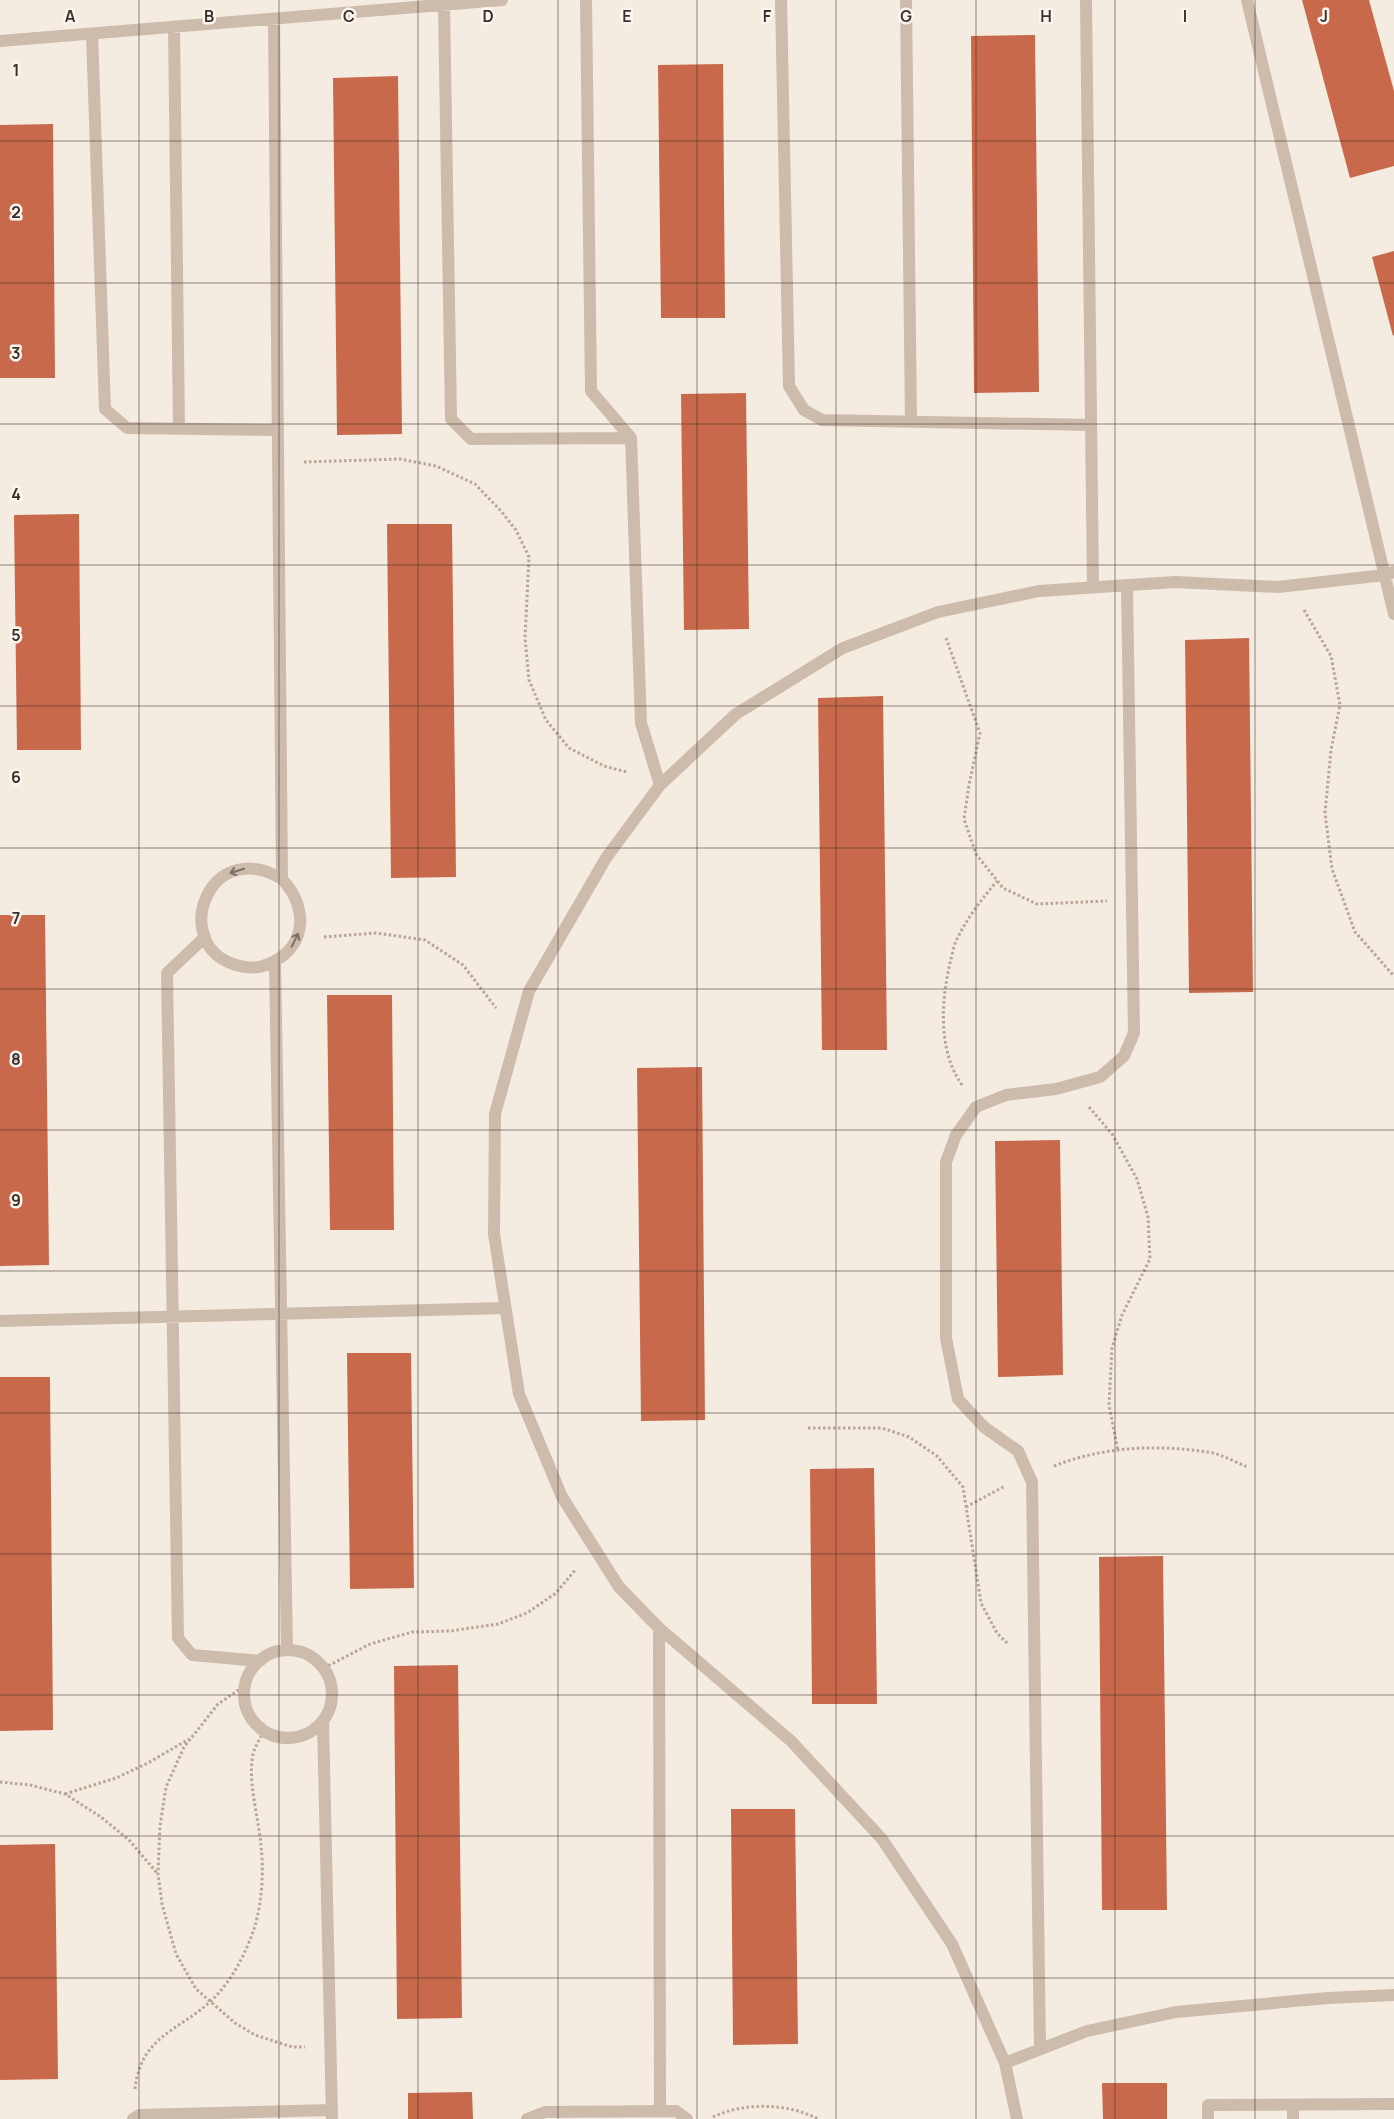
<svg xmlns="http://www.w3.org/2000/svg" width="1394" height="2119" viewBox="0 0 1394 2119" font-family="Manrope,sans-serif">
  <rect width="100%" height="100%" fill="#f4ebe1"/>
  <!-- building -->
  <path fill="#c8694b" d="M1302,0H1369L1394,91V166L1350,178Z
    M1035,35L1039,392L974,393L971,36Z
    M723,64L725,318H661L658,65Z
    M398,76L402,434L337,435L333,78Z
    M53,124L55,378H0V125Z
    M1394,251V335L1393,336L1372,257Z
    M746,393L749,629L684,630L681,394Z
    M79,514L81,750H17L14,515Z
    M387,524H452L456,877L391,878Z
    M1249,638L1253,992L1189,993L1185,640Z
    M883,696L887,1050H822L818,698Z
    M0,915H45L49,1265L0,1266Z
    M327,995H392L394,1230H330Z
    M702,1067L705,1420L641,1421L637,1068Z
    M1060,1140L1063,1375L998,1377L995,1141Z
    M347,1353H411L414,1588L350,1589Z
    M0,1377H50L53,1730L0,1731Z
    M874,1468L877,1704H812L810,1469Z
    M1163,1556L1167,1910H1102L1099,1557Z
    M458,1665L462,2018L397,2019L394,1666Z
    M731,1809H795L798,2044L733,2045Z
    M55,1844L58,2079L0,2080V1845Z
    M1102,2083H1167V2119H1103Z
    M472,2092L473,2119H408V2093Z"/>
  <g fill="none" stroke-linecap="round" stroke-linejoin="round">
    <!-- path -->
    <path stroke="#b9a596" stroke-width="3" stroke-dasharray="2.5 2.5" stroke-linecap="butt" d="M304,462L400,459L436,466L475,484L501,511L516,530L529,557L525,638L529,680L546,720L569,748L604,766L627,772
      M1304,610L1331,656L1340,705L1331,750L1325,813L1332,869L1355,932L1394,976
      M946,638L980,733L969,785L964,819L976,854L1003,888L1037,904L1107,901
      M324,937L376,933L425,940L463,965L496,1008
      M962,1085C938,1051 941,1002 950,963C952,956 953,948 956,941C967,918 981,900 997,881
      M1089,1107L1112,1134L1137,1179L1148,1217L1150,1259L1122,1315L1112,1348L1109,1405L1118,1451
      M808,1428H882L909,1437L937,1456L963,1487L981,1603L997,1633L1007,1643
      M1054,1466C1104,1446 1161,1444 1213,1453C1225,1456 1237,1463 1248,1467
      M966,1507L1005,1486
      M324,1668L370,1644L412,1632L450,1631L498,1624L527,1613L556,1593L576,1569
      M243,1687L218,1704L192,1737L184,1747L166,1787L160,1826L158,1874L162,1904L176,1954L196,1989L235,2023L255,2035L292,2047H305
      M0,1782L30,1785L65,1794L101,1817L129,1840L157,1873
      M65,1794L116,1778L148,1763L189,1739
      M135,2089C141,2034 181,2031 214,1998C232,1980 246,1953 254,1929C262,1904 264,1872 261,1846C259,1819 245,1772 255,1748C258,1742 261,1736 265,1731
      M713,2117C744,2102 788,2103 818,2119"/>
    <!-- minor -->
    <path stroke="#cdbbac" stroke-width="12" d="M586,0L591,391L631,438L641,723L660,785
      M781,0L789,386L804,410L822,420L1091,425
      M906,0L911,422
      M1086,0L1093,587
      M1247,0L1394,614
      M444,5L451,419L471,439L631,438
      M274,19L282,879C311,910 306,952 263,966C253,969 242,967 233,964C170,942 209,835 282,879
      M174,27L179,429
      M92,34L105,409L127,428L278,430
      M0,41L502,0
      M205,937L167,973L178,1638L192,1655L260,1661
      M275,962L287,1650
      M0,1321L505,1308
      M659,1628L660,2111
      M244 1694a44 44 0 1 1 88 0a44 44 0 1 1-88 0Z
      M323,1721L332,2119
      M1040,2049L1032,1482L1018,1451L984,1427L958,1399L946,1338V1162L956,1135L976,1107L1006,1095L1056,1089L1100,1077L1124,1056L1134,1033L1127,585
      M1005,2063L1087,2031L1176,2012L1328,1998L1394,1995
      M1293,2105V2119
      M133,2119L140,2115L332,2110
      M527,2119L545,2112L676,2111L687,2119
      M1017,2119L1005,2063L952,1944L882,1839L791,1741L659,1628L619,1587L562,1497L519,1394L494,1234L495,1114L529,991L606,858L660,785L736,714L843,648L938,612L1039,591L1175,582L1278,587L1385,575L1394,572
      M1208,2119V2105L1394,2104"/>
  </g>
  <!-- one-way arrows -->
  <defs><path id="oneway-shaft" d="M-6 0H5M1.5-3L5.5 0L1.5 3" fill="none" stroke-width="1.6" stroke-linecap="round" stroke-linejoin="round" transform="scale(1.25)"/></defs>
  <g stroke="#7d6f65">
    <use href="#oneway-shaft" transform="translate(237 871) rotate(163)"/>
    <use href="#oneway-shaft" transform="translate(295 940) rotate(-64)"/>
  </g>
  <!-- grid -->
  <path fill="none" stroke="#3b302b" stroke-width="1" stroke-opacity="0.55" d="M139,0V2119M279,0V2119M418,0V2119M558,0V2119M697,0V2119M836,0V2119M976,0V2119M1115,0V2119M1255,0V2119M0,141H1394M0,283H1394M0,424H1394M0,565H1394M0,706H1394M0,848H1394M0,989H1394M0,1130H1394M0,1271H1394M0,1413H1394M0,1554H1394M0,1695H1394M0,1836H1394M0,1978H1394"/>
  <g font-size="16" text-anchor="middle" font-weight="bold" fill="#3b302b" stroke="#fbf5ee" stroke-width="5" stroke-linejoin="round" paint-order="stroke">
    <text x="70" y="22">A</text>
    <text x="209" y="22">B</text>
    <text x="349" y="22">C</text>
    <text x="488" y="22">D</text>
    <text x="627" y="22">E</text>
    <text x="767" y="22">F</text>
    <text x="906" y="22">G</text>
    <text x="1046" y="22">H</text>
    <text x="1185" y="22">I</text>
    <text x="1324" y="22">J</text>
    <text x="16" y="76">1</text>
    <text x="16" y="218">2</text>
    <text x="16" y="359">3</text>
    <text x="16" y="500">4</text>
    <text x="16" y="641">5</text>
    <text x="16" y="783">6</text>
    <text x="16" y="924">7</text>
    <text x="16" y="1065">8</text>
    <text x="16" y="1206">9</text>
  </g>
</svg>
